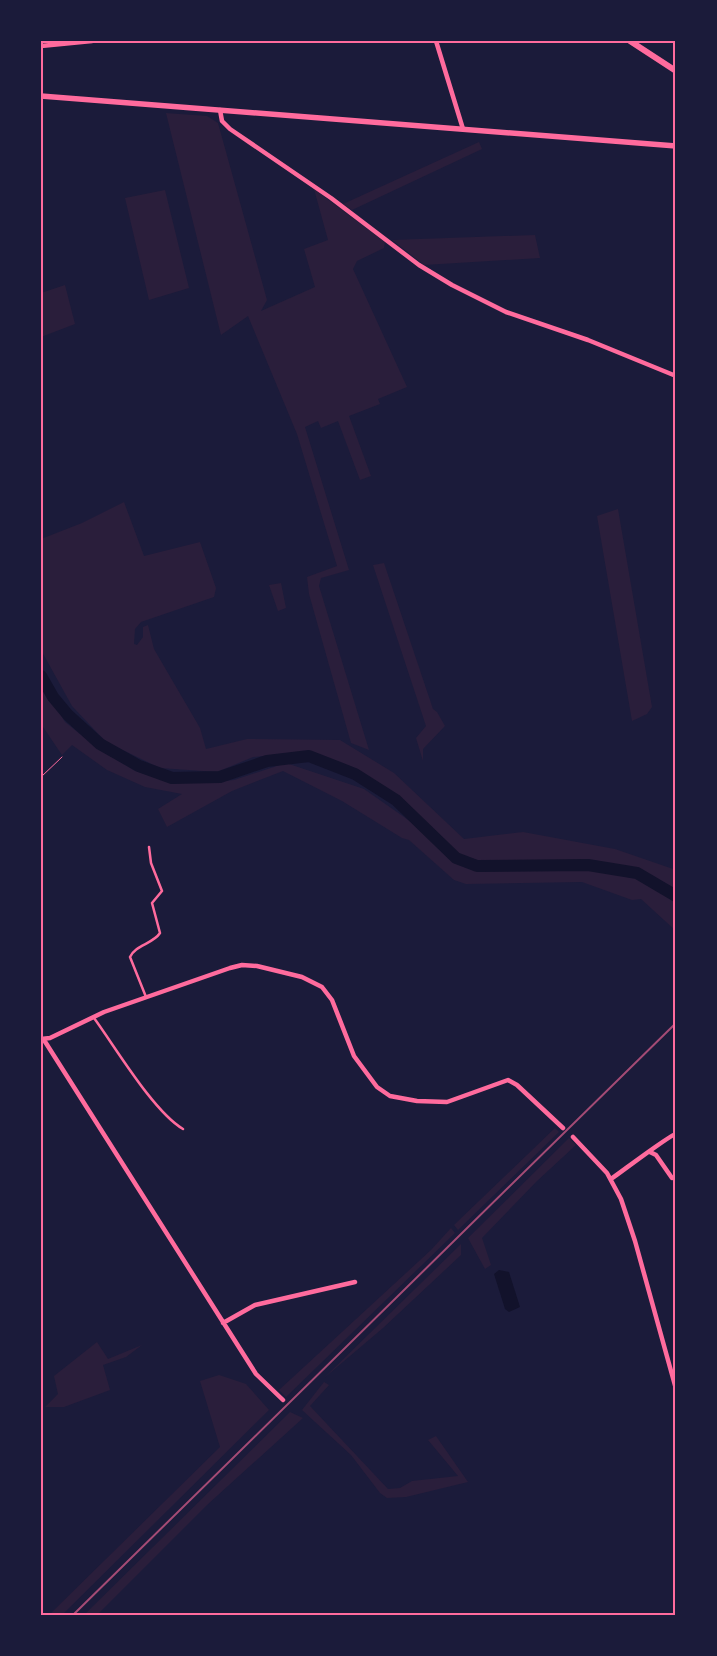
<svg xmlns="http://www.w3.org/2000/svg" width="717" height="1656" viewBox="0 0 717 1656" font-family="'Nunito Sans',sans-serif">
  <rect width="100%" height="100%" fill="#1b1b3a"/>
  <!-- green -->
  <path fill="#2a1e3b" d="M166,113L207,116L218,123L267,300L261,311L315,287L304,249L328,240L314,189L385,242L384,248L357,261L353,269L407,387L378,399L380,404L349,416L371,476L360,480L338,421L321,428L318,421L305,427L349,570L321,578L319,586L369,750L351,743L309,594L307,577L337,566L297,434L248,316L221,335Z
    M479,142L482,149L352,210L343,204Z
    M165,190L189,288L149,300L125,198Z
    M535,235L540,258L424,265L392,240Z
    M65,285L75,324L41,337V293Z
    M124,502L144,556L200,542L216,588L214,597L141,622L135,629L134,644L137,645L143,637V627L148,625L154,649L200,728L206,749L247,739L340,740L394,773L464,839L523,832L615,849L676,870V889L640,870L592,860L481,861L460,855L401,798L359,771L310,751L253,757L217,772L160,768L106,742L72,706L41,650V539L82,523Z
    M618,509L652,707L647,714L632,721L597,516Z
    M384,563L433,709L437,712L445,726L423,749V761L416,738L426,726L373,565Z
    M281,583L286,608L278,611L269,585Z
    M41,681L65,722L99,749L135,771L169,781L216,782L234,780L286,763L364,789L414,824L454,863L477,869L585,868L632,875L676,899V931L641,899L632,900L582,882L466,884L454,880L409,840L402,838L342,801L283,771L232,791L167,827L158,809L182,794L145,787L107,770L72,745L62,755L41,724Z
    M555,1128L559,1132L458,1230L454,1225Z
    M569,1138L576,1145L537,1181L482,1238L491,1265L485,1269L468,1238Z
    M451,1228L455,1233L286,1397L279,1390L431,1250Z
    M461,1244V1255L383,1328L324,1378Z
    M97,1342L108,1359L142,1345L126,1357L103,1365L110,1390L64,1407H45L58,1394L54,1376Z
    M219,1375L246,1384L269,1410L62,1615H49L220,1447L200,1381Z
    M324,1382L329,1385L310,1406L388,1489L400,1488L412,1481L458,1476L428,1440L436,1436L468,1482L406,1497L387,1498L380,1493L351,1455L302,1410Z
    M290,1412L303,1418L207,1505L97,1615H84Z"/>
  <!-- water -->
  <path fill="#12122b" d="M499,1270L509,1272L520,1307L509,1312L505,1309L494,1274Z"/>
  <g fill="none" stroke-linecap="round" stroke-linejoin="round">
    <!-- river -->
    <path stroke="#12122b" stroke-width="12" d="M41,676L53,697L68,715L100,744L139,766L172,778L220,777L267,761L309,756L355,774L396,800L456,858L477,866L588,865L637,873L676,896"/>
    <!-- path -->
    <path stroke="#ff6b9d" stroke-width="1" d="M41,777L62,757"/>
    <!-- service -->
    <path stroke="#ff6b9d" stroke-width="2.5" d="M146,997L130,957C135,945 153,944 160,933L152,903L162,891L151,863L149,847
      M94,1018C116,1048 153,1111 183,1129"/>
    <!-- minor -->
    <path stroke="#ff6b9d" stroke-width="4.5" d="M436,41L463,129
      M41,46L92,41
      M220,110L222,121L230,129L331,198L419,265L452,285L506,312L588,340L676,376
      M41,1039L50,1038L104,1012L230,968L242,965L257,966L302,977L322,987L332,1000L354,1056L377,1087L390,1096L417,1101L447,1102L508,1080L517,1085L563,1128
      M44,1040L256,1374L283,1400
      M573,1137L607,1173L621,1199L635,1241L676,1389
      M650,1152L656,1155L672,1178
      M611,1179C620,1173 671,1134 676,1134
      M223,1323L255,1305L355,1282"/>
    <!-- tertiary -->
    <path stroke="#ff6b9d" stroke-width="5.5" d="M41,96L676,146"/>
    <!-- secondary -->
    <path stroke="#ff6b9d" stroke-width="6" d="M630,41L676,71"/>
    <!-- rail -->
    <path stroke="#a44b75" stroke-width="2" d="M73,1615L676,1023"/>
  </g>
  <!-- border -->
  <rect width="717" height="1656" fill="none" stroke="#1b1b3a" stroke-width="85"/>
  <rect x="42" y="42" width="632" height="1572" fill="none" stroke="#ff6b9d" stroke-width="2"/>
</svg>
